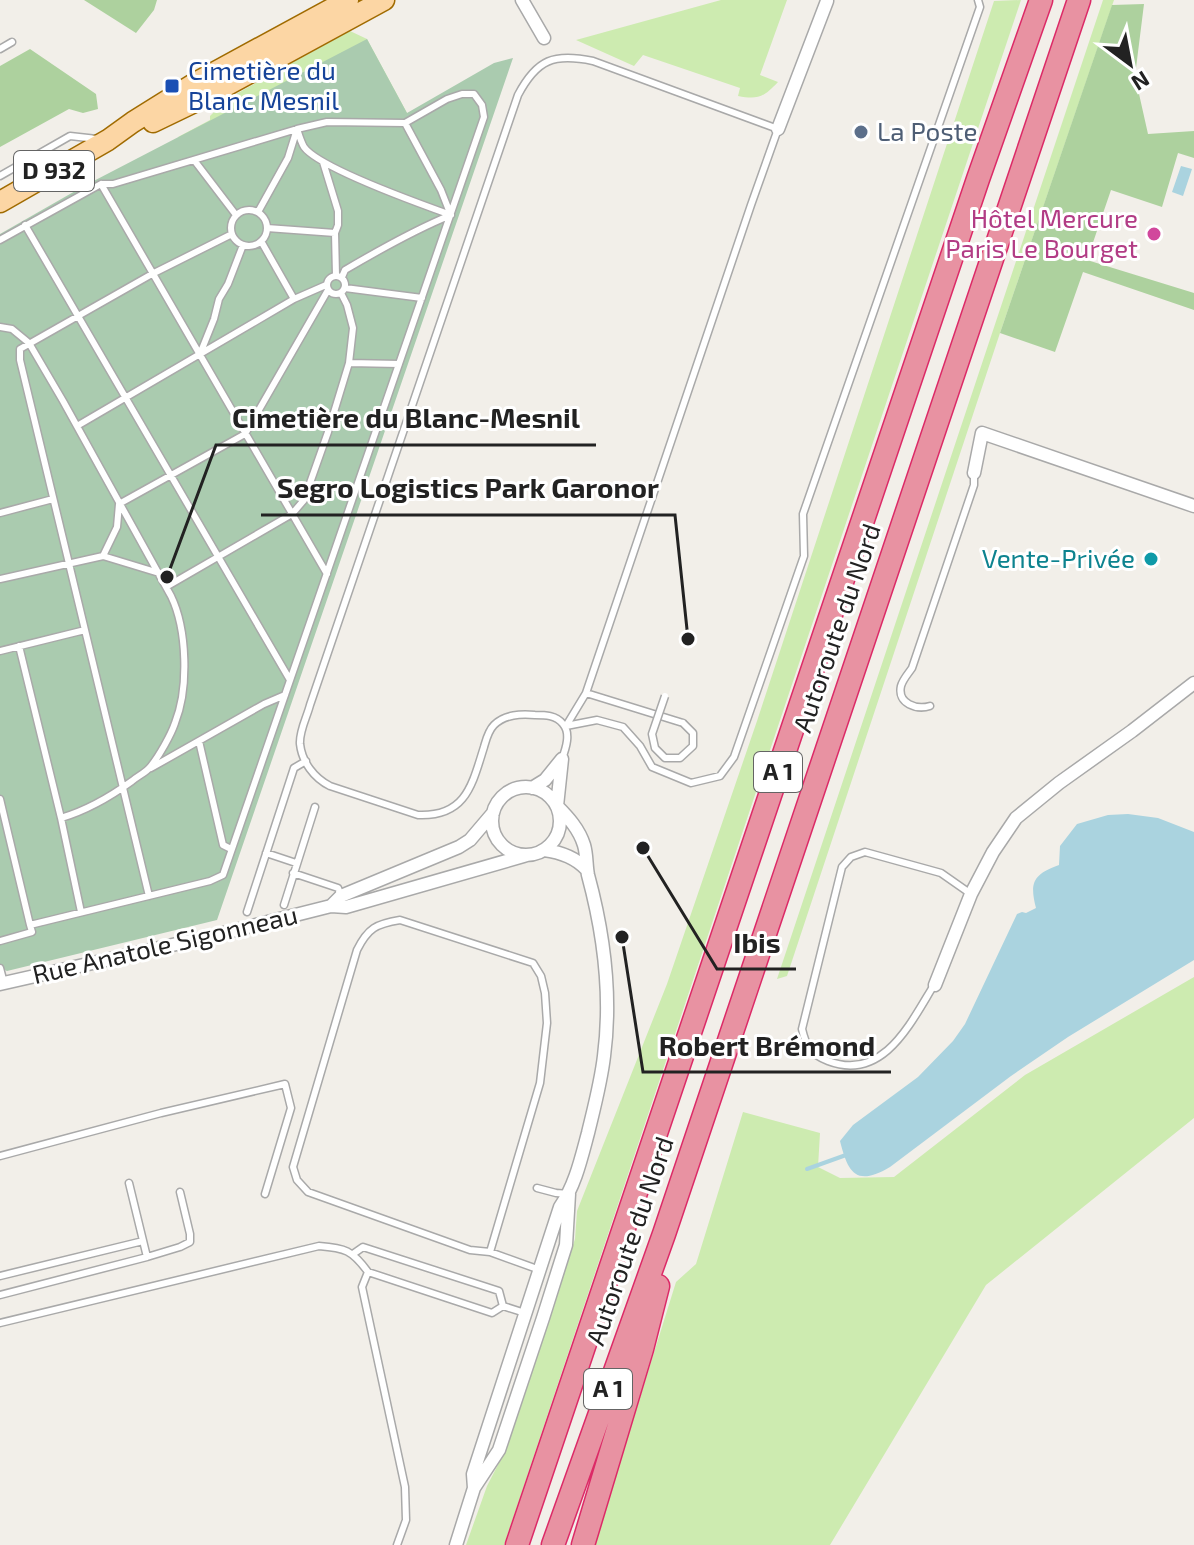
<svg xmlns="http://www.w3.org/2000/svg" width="1194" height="1545" viewBox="0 0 1194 1545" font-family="'Exo 2',sans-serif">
  <rect width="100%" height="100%" fill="#f2efe9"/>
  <!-- grass -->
  <path fill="#cdebb0" d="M721,0H787L760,75L778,82C764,97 758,100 738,96L740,88L643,55L634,66L576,40Z
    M1021,0L504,1545H466L487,1486L502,1457L575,1239L577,1211L667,984L757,721L994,1Z
    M1103,0H1114L1000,333L787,976L777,979Z
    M350,31L367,39L407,113L178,137L210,120V116L227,99Z
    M1194,977V1118L986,1285L830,1545H594L676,1282L696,1264L743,1112L820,1133L818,1167L840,1178L894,1177L1025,1075Z"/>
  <!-- forest -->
  <path fill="#add19e" d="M84,0H157L154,10L136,33Z
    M1144,4L1135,76L1148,134L1194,131V158L1178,153L1162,207L1111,190L1087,260L1194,293V310L1083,272L1055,352L1000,333L1112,5Z
    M30,49L96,94L98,109L83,113L69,109L0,147V66Z"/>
  <!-- cemetery -->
  <path fill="#aacbaf" d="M367,39L407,113L494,63L513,58L217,920L7,971L0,968V234L84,186Z"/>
  <!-- water -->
  <path fill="#aad3df" d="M1181,166L1192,169L1183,196L1172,192Z
    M1128,814L1158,818L1194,832V960L1068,1037L1011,1076L890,1167C856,1187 848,1173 840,1141L853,1125L918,1077L953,1041L965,1024L1017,914L1022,912L1026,913L1036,908C1029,882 1034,874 1059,865L1060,846L1077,824L1108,815Z"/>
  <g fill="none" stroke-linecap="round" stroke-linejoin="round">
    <!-- stream -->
    <path stroke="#aad3df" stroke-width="4" d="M807,1169L846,1155"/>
    <defs>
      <path id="lane" d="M0,49L12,42
        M405,123L441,190L450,213
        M297,129C299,135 301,142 304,147C319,168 423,205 451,215
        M194,160L236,215
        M323,162L338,211V225L335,233L336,275
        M0,176L70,136L97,139
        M101,184L327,574
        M231 228a18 18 0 1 1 36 0a18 18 0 1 1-36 0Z
        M258,212L288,158L297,129
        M25,225L290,680
        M267,228L335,233
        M0,240L101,184H113L297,129L327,122L405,123L447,99L462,94H474L482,105L484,117L223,875L210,881L30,925L32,932L0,941
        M261,241L294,299
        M327 285a9 9 0 1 1 18 0a9 9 0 1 1-18 0Z
        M342,277L345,270C379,250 414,230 451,215
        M345,288L422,298
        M0,327L12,329L29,343L63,401L171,596C187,629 189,688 175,723C171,735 159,756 151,766C147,772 138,776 132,781C110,797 88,810 61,818
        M200,354L214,319L219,299L228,284L243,245
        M349,363L399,364
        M77,426L294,299L326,285
        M0,513L53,499
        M103,556L117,527L119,504L245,434L328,290
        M0,579L103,556L159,573
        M166,587L292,514L304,500L328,432L349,363L353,328L347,305L341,293
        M19,646L61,818L81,912
        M0,651L85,630
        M586,693L683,723
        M930,706C917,710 897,704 901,686C903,679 908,674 912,668L974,485V473
        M566,726L597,720L623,727L640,746L652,767L691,783L720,776L734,757L804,556L803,514L980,7L978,0
        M199,741L223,845L231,849
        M562,759C566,748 571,733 563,724C556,715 545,715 535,715C521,714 505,714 494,725C488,731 486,740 484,747C472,785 466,817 418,815L330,786C314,778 302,762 300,744C299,731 307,717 310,705L518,95C537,59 554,53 593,61L778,129L751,205L586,693L566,726
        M151,768L264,704L285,695
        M0,799L30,925
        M266,853L296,863
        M293,873L338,888L341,896
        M149,896L20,360V349L152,274L232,234
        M284,905L315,807
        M247,912L294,768L306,761
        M0,968L4,983
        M934,985C910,1024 883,1082 828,1061C810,1054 806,1046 802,1029L842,867L851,857L865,852L941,873L971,894
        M0,1156L161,1113L285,1084L291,1108L265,1194
        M129,1183L147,1257
        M537,1188L556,1193L569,1194
        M490,1252L540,1083L547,1023L545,993L541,976L533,963L400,920C376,924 368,928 357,950L293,1167L297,1180L308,1192L470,1250L490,1252L540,1270
        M353,1254L363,1247L499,1291L503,1306
        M368,1272L492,1313L503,1306
        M0,1276L143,1241
        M0,1295L147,1257L180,1247L190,1242V1234L180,1192
        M503,1306L525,1313
        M0,1323L319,1246C345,1248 352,1250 368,1272L362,1287L405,1487L406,1520L397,1545"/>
      <path id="street" d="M522,0L544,38
        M778,129L827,1
        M974,473L982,433L1194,506
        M492 821a34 34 0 1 1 68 0a34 34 0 1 1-68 0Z
        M532,788L545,780L562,759L557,806
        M544,850C559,852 575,857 586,869
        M331,906L341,896L459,847L470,840L493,813
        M0,984L212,936L331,906L346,907L527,855
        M935,985L971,894L993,852L1016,818L1059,783L1132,731L1194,683
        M474,1488L473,1474L560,1207C575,1186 581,1159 588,1133C594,1108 601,1082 604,1056C612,995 604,934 588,875C586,865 587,855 584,845C579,829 568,817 557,806
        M456,1545L474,1488L499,1450L543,1318L566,1245L569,1194"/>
      <path id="primary" d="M153,122L209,95L384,0
        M0,202L108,140L133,122L197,82L348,0"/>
      <path id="highway" d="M517,1545L978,179L1041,0
        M553,1545L664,1234L1079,0
        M583,1545L642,1349L658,1286"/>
    </defs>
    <!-- lane casing -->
    <use href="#lane" stroke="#a9a9a9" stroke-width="9"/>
    <!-- street casing -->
    <use href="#street" stroke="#a9a9a9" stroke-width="15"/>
    <!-- primary casing -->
    <use href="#primary" stroke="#a06b00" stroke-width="23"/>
    <!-- highway casing -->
    <use href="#highway" stroke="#dc2a67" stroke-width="25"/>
    <!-- lane -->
    <use href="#lane" stroke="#fff" stroke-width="6"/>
    <!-- street -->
    <use href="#street" stroke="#fff" stroke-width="12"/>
    <!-- primary -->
    <use href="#primary" stroke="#fcd6a4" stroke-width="20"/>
    <!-- highway -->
    <use href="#highway" stroke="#e892a2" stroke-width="22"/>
    <defs>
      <path id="lane-bridge" d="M665,696L652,734L655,748L665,758H680L693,746V733L683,723"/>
    </defs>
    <!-- lane-bridge casing -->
    <use href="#lane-bridge" stroke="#a9a9a9" stroke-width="9" stroke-linecap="butt"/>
    <!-- lane-bridge -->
    <use href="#lane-bridge" stroke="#fff" stroke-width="6"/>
  </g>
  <!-- markers -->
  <rect fill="#1a4fb4" stroke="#fff" stroke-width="3" x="164" y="78" width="16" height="16" rx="4"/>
  <circle fill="#5c6f8a" stroke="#fff" stroke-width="3" cx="861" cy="132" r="8"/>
  <circle fill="#d1479c" stroke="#fff" stroke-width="3" cx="1154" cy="234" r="8"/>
  <circle fill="#0f9aa8" stroke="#fff" stroke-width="3" cx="1151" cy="559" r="8"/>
  <g text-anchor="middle" stroke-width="6" stroke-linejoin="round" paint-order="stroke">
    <!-- shield labels -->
    <g fill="#fff" stroke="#646464" stroke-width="2">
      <rect x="14" y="151" width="80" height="40" rx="6"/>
      <rect x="754" y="752" width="48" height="40" rx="6"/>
      <rect x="584" y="1369" width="48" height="40" rx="6"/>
    </g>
    <g font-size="24" font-weight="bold" fill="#222">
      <text x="54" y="179">D 932</text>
      <text x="778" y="780">A 1</text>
      <text x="608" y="1397">A 1</text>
    </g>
    <!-- transit labels -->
    <g font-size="26" fill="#164399" stroke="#fff" text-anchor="start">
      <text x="188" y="80">Cimetière du<tspan x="188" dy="30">Blanc Mesnil</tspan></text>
    </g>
    <!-- service labels -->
    <g font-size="26" fill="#4e5e75" stroke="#fff" text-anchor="start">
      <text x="877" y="141">La Poste</text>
    </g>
    <!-- hotel labels -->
    <g font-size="26" fill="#b23c85" stroke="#fff" text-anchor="end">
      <text x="1138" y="228">Hôtel Mercure<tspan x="1138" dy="30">Paris Le Bourget</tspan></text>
    </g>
    <!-- culture labels -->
    <g font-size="26" fill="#0d838f" stroke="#fff" text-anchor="end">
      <text x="1135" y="568">Vente-Privée</text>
    </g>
    <!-- street labels -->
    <g font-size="26" fill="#222" stroke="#fff">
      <text transform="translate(837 628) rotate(-71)" y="9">Autoroute du Nord</text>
      <text transform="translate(165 945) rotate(-13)" y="9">Rue Anatole Sigonneau</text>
      <text transform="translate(630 1241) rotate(-71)" y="9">Autoroute du Nord</text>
    </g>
  </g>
  <!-- callouts -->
  <path fill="none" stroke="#222" stroke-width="3" d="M167 577L216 445H596M688 639L675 515H261M643 848L717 969H796M622 937L643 1072H891"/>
  <g fill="#222" stroke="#fff" stroke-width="3">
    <circle cx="167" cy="577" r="8"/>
    <circle cx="688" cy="639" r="8"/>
    <circle cx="643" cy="848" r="8"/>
    <circle cx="622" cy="937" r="8"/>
  </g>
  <g font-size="28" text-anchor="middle" font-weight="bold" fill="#222" stroke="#fff" stroke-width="6" stroke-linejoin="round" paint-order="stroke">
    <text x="406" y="428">Cimetière du Blanc-Mesnil</text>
    <text x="468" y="498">Segro Logistics Park Garonor</text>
    <text x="757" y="953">Ibis</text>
    <text x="767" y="1056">Robert Brémond</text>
  </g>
  <!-- north arrow -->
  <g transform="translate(1130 64) rotate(148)" stroke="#ffffff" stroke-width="6" paint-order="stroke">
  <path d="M0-6L14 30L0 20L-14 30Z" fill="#222222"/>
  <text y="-12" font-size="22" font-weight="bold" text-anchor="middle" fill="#222222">N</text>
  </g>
</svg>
